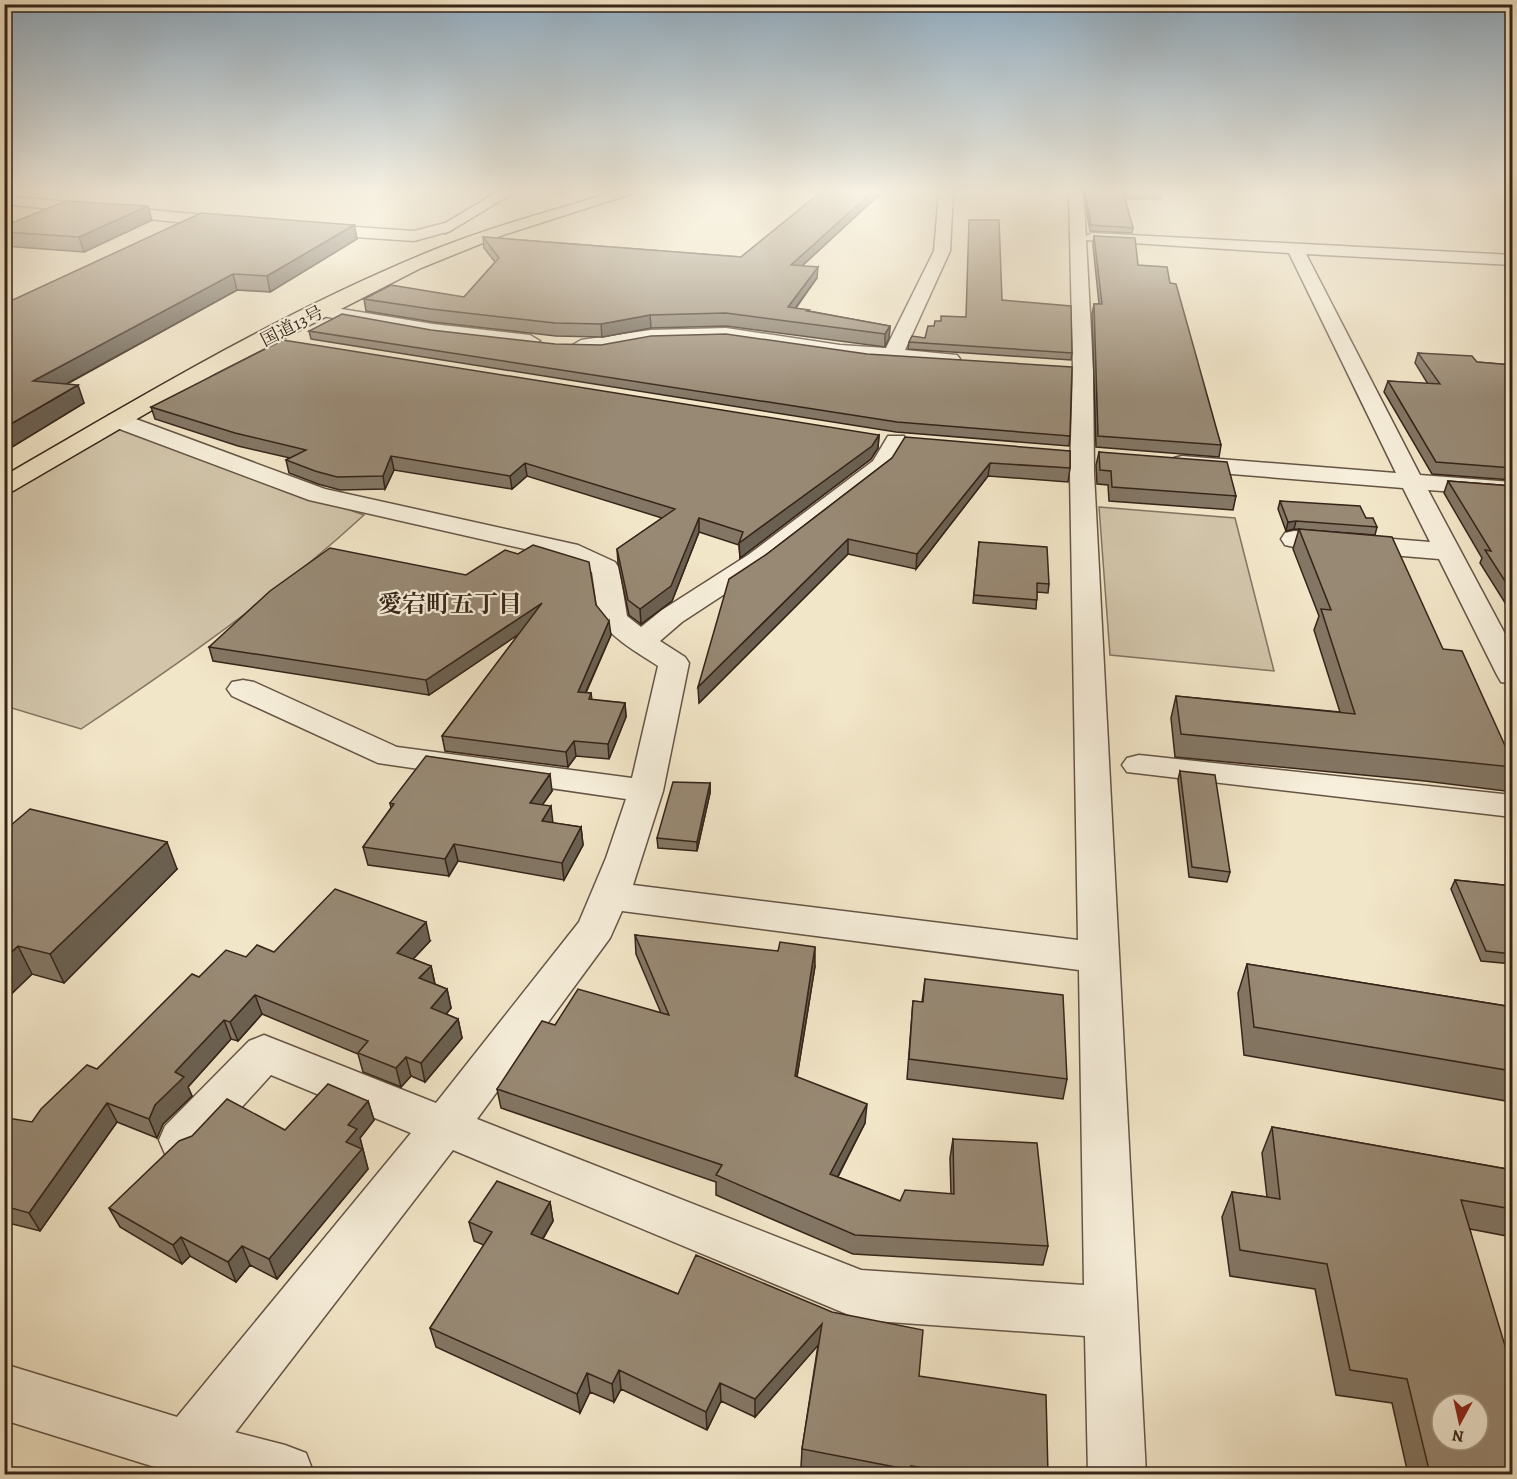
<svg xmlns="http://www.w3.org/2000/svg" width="1517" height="1479" viewBox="0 0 1517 1479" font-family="Alegreya,'Noto Serif JP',serif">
  <rect width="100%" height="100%" fill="#f2e6c8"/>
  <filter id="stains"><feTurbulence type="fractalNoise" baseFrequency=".00333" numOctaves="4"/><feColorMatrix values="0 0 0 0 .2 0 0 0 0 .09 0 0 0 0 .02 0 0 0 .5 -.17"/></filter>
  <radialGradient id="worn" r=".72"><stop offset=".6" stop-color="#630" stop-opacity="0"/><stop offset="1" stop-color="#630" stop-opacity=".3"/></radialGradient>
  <!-- green -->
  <path fill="#d2c5aa" stroke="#847462" stroke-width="1.5" d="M114,427L364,515C276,596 180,663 81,729L5,706V493Z
    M1099,507L1235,518L1274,671L1110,655Z"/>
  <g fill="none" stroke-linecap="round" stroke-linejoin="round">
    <defs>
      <path id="minor" d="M939,192H953L950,251L905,350L957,355L960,359L957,363L950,365L840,357L726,340L651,342L581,352L571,346L581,340L651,330L726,328L840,345L886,348L934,251Z
        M1069,192H1083L1086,236L1092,233L1512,255V265L1306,254L1420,475L1512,482V496L1428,490L1512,647V684L1501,682L1497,675L1439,559L1294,547L1285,545L1281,539L1285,533L1294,531L1430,542L1403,488L1182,470L1174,468L1170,463L1174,458L1182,456L1396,473L1289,253L1086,240L1093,369L1094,473L1146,1474H1088L1085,1336L861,1320L453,1150L207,1469C192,1476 182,1476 167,1469L158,1449L167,1429L411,1133L271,1075L199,1154L182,1160L165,1154L159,1140L165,1126L249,1041L264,1035L436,1103L579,922L606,858L626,799L378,763L232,696L227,689L232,682L243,680L254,682L397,747L632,778L658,666C638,653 613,639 599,619L592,572L560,557L309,500L109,425L106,420L109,415H125L325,489L578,545L615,562L619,568L627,616L641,627L662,610L748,555L873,461L888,436H904L907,441L890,470L766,567L682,622L660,641L685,657L689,663L663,791L633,885L1078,940L1070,473L1073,369ZM622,911L1079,970L1084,1285L861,1270L477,1119L610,938Z
        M4,196L235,218L243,223L235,228L4,204Z
        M445,223L453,228L450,231L414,241L311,234L303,229L311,224L414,231Z
        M323,306L433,324L530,335L540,341L530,347L433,336L317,315L314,311Z
        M1139,755L1512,795V817L1127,772L1122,765L1127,758Z"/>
      <path id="tertiary" d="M4,1364L187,1420L285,1445L306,1453L314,1474H177L4,1420Z"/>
      <path id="secondary" d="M497,192H515L450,231L445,233L437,228Z"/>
      <path id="trunk" d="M614,192H637L500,236L421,268L214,374L13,491L4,493V476C143,395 287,309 436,249C494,226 554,210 614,192Z"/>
    </defs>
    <!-- minor casing -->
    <use href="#minor" stroke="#655445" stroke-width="3"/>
    <!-- tertiary casing -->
    <use href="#tertiary" stroke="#655445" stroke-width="3"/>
    <!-- secondary casing -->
    <use href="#secondary" stroke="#362419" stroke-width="3"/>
    <!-- trunk casing -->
    <use href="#trunk" stroke="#362419" stroke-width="3"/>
    <!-- minor -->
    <use href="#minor" fill="#f7efdb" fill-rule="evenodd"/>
    <!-- tertiary -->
    <use href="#tertiary" fill="#f7efdb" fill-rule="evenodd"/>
    <!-- secondary -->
    <use href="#secondary" fill="#f7efdb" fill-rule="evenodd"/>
    <!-- trunk -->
    <use href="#trunk" fill="#f2e6c8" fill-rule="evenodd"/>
  </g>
  <!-- wall -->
  <path fill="#837664" stroke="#362419" stroke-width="1.5" d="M549,192H571L564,195Z
    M821,192H882L802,266L817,278L796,308L809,311L890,326L889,338L885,347L726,326L651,328L602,337L556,336L433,322L366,311L364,299L464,297L495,262L484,248L483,237L741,257Z
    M1083,192H1162V194L1161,199H1125L1133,228L1132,233L1090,231Z
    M152,220L84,252L4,246V226Z
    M354,225L357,239L270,292L237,290L67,384L84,403L4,452V304Z
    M1094,236L1138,265L1170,283L1221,445L1219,457L1096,447L1092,314L1094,304H1099L1093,245Z
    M1002,300L1072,353L1071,360L908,349L909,342L925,338L941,321L965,317Z
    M309,331L1070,436L1069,446L896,432L311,339Z
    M1418,353L1477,362L1512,365V480L1432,474L1384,392L1388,381L1428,384L1415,363Z
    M151,407L879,435L878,448L871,459L740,558L739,545L699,532L672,601L641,624L629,615L618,563L617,549L662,518L527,476L512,489L394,470L385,489L340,490L318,484L289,473L286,460L290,458L238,446L155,419Z
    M1070,451V468L1068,482L988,476L916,569L848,554L699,703L767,554L892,458Z
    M1099,452L1236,496L1233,510L1109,501L1108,485L1097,484L1096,465Z
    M1448,481L1512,486V614L1480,563L1482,558L1444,493Z
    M1280,501L1366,518L1377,527L1375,535L1294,529L1286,531L1278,509Z
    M1299,529L1443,649L1512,761V775L1505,791L1425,781L1175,757L1171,718L1176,696L1340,712L1314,630L1319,616L1293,549Z
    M979,542L1049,584L1048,593L1037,592L1036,609L973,603Z
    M596,605L611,635L586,693H591L592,700L625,703L626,717L609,759L576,756L568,767L445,751L442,736L519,634L429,695L213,661L209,647Z
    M1180,771L1230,872L1227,882L1189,877L1178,780Z
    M710,783V793L697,851L658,848L657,838Z
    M552,791L542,805L553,823L581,827L583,845L564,880L458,861L449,876L368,865L363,847L391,808L390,803Z
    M4,831L177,869L64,983L32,974L4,1001Z
    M1455,880L1512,886V964L1481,961L1451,889Z
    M635,935L815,966L797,1077L865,1123L838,1177L900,1201L951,1194L950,1158L953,1139L1048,1246L1043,1265L853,1254L716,1195V1182L501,1108L497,1089L555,1025L661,1013L636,954Z
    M430,941L413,959L431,966L435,984L447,989L451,1008L446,1014L458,1019L462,1038L425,1082L411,1076L401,1087L363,1072L358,1054L262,1014L238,1041L231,1039L188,1087L192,1096L163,1124L157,1138L117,1122L40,1231L4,1222V1123L32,1122L97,1069L199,977L246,957L274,952Z
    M1247,964L1512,1007V1102L1244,1055L1238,993Z
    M925,979L1067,1079L1063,1099L907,1079L913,1001L922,1002Z
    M368,1101L374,1120L360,1138L368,1169L277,1279L250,1265L236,1282L190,1256L182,1264L120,1227L109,1208L285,1130Z
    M1272,1127L1512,1170V1237L1470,1229L1512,1474H1408L1392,1403L1336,1395L1315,1289L1230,1276L1222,1217L1232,1192L1267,1197L1262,1153Z
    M550,1202L553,1221L543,1239L678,1294L919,1376L1048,1474H841L801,1467L802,1449L818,1345L755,1417L721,1401L707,1430L621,1389L614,1402L590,1392L580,1413L436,1347L430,1328L484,1245L474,1241L469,1222Z"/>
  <!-- shaded-wall -->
  <path fill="#6a6051" stroke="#362419" stroke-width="1.5" d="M872,192H882L791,276V265Z
    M148,206L152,220L84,252L79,237Z
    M354,225L357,239L270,292L267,276Z
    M818,267L817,278L787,319L788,307Z
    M233,274L237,290L39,399L33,381Z
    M650,315L651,328L602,337L601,324Z
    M890,326L889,338L885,347V334Z
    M78,385L84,403L4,452V428Z
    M879,435L878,448L871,459L740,558L739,543Z
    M391,456L394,470L385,489L383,476Z
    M525,463L527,476L512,489L510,476Z
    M990,463L988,476L916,569L917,554Z
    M699,518V532L672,601L641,624L640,609Z
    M1296,521L1294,529L1286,531L1288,522Z
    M848,539V554L699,703L698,687Z
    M542,603L544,617L429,695L426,680Z
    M609,621L611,635L579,707L578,692Z
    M625,703L626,717L609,759L608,744Z
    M574,741L576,756L568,767L566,752Z
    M550,774L552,791L532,820L530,803Z
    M710,783V793L697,851V842Z
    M551,806L553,823L542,821Z
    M581,827L583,845L564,880L562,863Z
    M167,842L177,869L64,983L50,954Z
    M454,844L458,861L449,876L445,859Z
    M426,922L430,941L401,972L397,953Z
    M18,946L32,974L4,1001V959Z
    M815,947V966L794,1095L795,1076Z
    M431,966L435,985L419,978Z
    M447,989L451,1008L436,1027L431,1008Z
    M255,995L262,1014L238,1041L230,1022Z
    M458,1019L462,1038L425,1082L421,1063Z
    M224,1020L231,1039L188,1087L192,1096L163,1124L157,1138L149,1119L155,1105L175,1072Z
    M406,1057L411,1076L401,1087L396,1068Z
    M368,1101L374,1120L360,1138L368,1169L277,1279L269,1259L346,1142L348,1125Z
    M107,1103L117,1122L40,1231L29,1213Z
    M867,1104L865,1123L829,1193L830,1174Z
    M550,1202L553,1221L534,1253L531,1234Z
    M181,1237L190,1256L182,1264L173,1245Z
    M242,1246L250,1265L236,1282L228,1262Z
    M822,1324L821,1342L755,1417V1399Z
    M619,1370L621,1389L614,1402L612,1384Z
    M587,1373L590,1392L580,1413L577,1394Z
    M720,1383L721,1401L707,1430L706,1412Z"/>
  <!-- building -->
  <path fill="#988974" stroke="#362419" stroke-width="1.5" fill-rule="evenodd" d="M821,192H872L791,265L818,267L788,307L809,310L807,311L890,326L885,334L726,313L650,315L601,324L555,323L431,309L364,299L391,285L464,297L499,258L483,237L741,257Z
    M1085,192H1162V194H1123L1133,228L1091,225Z
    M66,201L148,206L79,237L4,232V226Z
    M201,213L354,225L267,276L233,274L33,381L78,385L4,428V304Z
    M969,220H999L1002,300L1071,306L1072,353L909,342L912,336L925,338L928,326H934L935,321H941V316L966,317Z
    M1094,236L1135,238L1138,265L1167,267L1170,283L1176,284L1221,445L1098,436L1094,304H1102Z
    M342,314L431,330L555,344L601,345L651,336L726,334L867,354L1072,367L1070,436L897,422L309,331Z
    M283,340L879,435L872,446L739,543L743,532L699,518L671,586L640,609L628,600L617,549L675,509L525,463L510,476L391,456L383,476L337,477L315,471L286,460L306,450L235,433L151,407Z
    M1418,353L1472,356L1477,362L1512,365V468L1436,462L1388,381L1440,384Z
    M905,437L1070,451V468L990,463L917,554L848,539L698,687L729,579L767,554L892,458Z
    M1099,452L1227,462L1236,496L1112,487L1111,471L1100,470Z
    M1448,481L1512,486V592L1485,550L1491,551Z
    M1280,501L1360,506L1366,518H1373L1377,527L1296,521L1288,522Z
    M1299,529L1392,537L1443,649L1462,651L1512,761V767L1434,759L1181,734L1176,696L1355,714L1321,609L1331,610Z
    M979,542L1047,547L1049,584L1037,583V600L974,595Z
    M533,545L589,562L596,605L609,621L578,692L591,693L589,699L625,703L608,744L574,741L566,752L442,736L542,603L426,680L209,647L270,591L330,548L466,575L505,550L518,554Z
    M426,756L550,774L530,803L551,806L542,821L581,827L562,863L454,844L445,859L363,847L394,804L390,803Z
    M1180,771L1215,775L1230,872L1192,867Z
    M673,782L710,783L697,842L657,838Z
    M30,809L167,842L50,954L18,946L4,959V831Z
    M1455,880L1512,886V954L1486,951Z
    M335,889L426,922L397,953L431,966L419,978L447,989L431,1008L458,1019L421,1063L406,1057L396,1068L358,1053L368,1041L255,995L230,1022L224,1020L175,1072L184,1077L155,1105L149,1119L107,1103L29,1213L4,1206V1123L8,1118L32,1122L41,1109L87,1065L97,1069L192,974L199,977L226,950L246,957L257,945L274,952Z
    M635,935L778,951L780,942L815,947L795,1076L867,1104L830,1174L900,1201L905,1190L954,1194L953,1139L1037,1143L1048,1246L855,1235L716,1175L722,1165L497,1089L542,1021L555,1025L578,989L669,1015Z
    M1247,964L1512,1007V1071L1254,1027Z
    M925,979L1063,995L1067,1079L909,1059L913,1001L923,1002Z
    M328,1084L368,1101L348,1125L357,1129L346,1142L362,1149L269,1259L242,1246L228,1262L181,1237L173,1245L109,1208L179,1141L192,1136L227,1099L285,1130Z
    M1272,1127L1512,1170V1209L1461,1200L1512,1369V1474H1430L1407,1379L1350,1370L1327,1264L1240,1250L1232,1192L1280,1199ZM1442,1404H1478V1440H1442Z
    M497,1181L550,1202L531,1234L678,1294L696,1255L832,1312L923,1330L919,1376L1046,1395L1048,1474H962L911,1466V1470L802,1449L822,1324L755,1399L720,1383L706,1412L619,1370L612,1384L587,1373L577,1394L430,1328L492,1232L469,1222Z"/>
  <!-- sky -->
  <linearGradient id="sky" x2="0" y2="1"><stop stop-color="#92aec3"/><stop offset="0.48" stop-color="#f9f4e6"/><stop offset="1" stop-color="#f9f4e6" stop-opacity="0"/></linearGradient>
  <rect width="1517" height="399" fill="url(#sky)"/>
  <g text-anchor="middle" stroke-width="4.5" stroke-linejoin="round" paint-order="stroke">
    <!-- far-street labels -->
    <g font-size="18" fill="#362419" stroke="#f7efdb">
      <text transform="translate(292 326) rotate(-27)" y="6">国道13号</text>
    </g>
    <!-- neighbourhood labels -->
    <g font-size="24" font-weight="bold" fill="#362419" stroke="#f7efdb">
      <text x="450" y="612">愛宕町五丁目</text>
    </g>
  </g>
  <!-- margin -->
  <rect width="1517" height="1479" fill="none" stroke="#f2e6c8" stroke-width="24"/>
  <rect x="6" y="6" width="1505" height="1467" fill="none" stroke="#362419" stroke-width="3"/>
  <rect x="12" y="12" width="1493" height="1455" fill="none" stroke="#362419" stroke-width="1.5"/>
  <!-- north arrow -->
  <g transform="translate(1460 1422) rotate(188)"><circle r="28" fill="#f7efdb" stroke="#aa9e8d" stroke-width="1.5"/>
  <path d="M0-4.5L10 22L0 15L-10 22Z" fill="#8f2418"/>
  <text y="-9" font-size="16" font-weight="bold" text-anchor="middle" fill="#362419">N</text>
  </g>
  <rect width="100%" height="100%" filter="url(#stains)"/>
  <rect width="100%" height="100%" fill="url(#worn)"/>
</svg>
